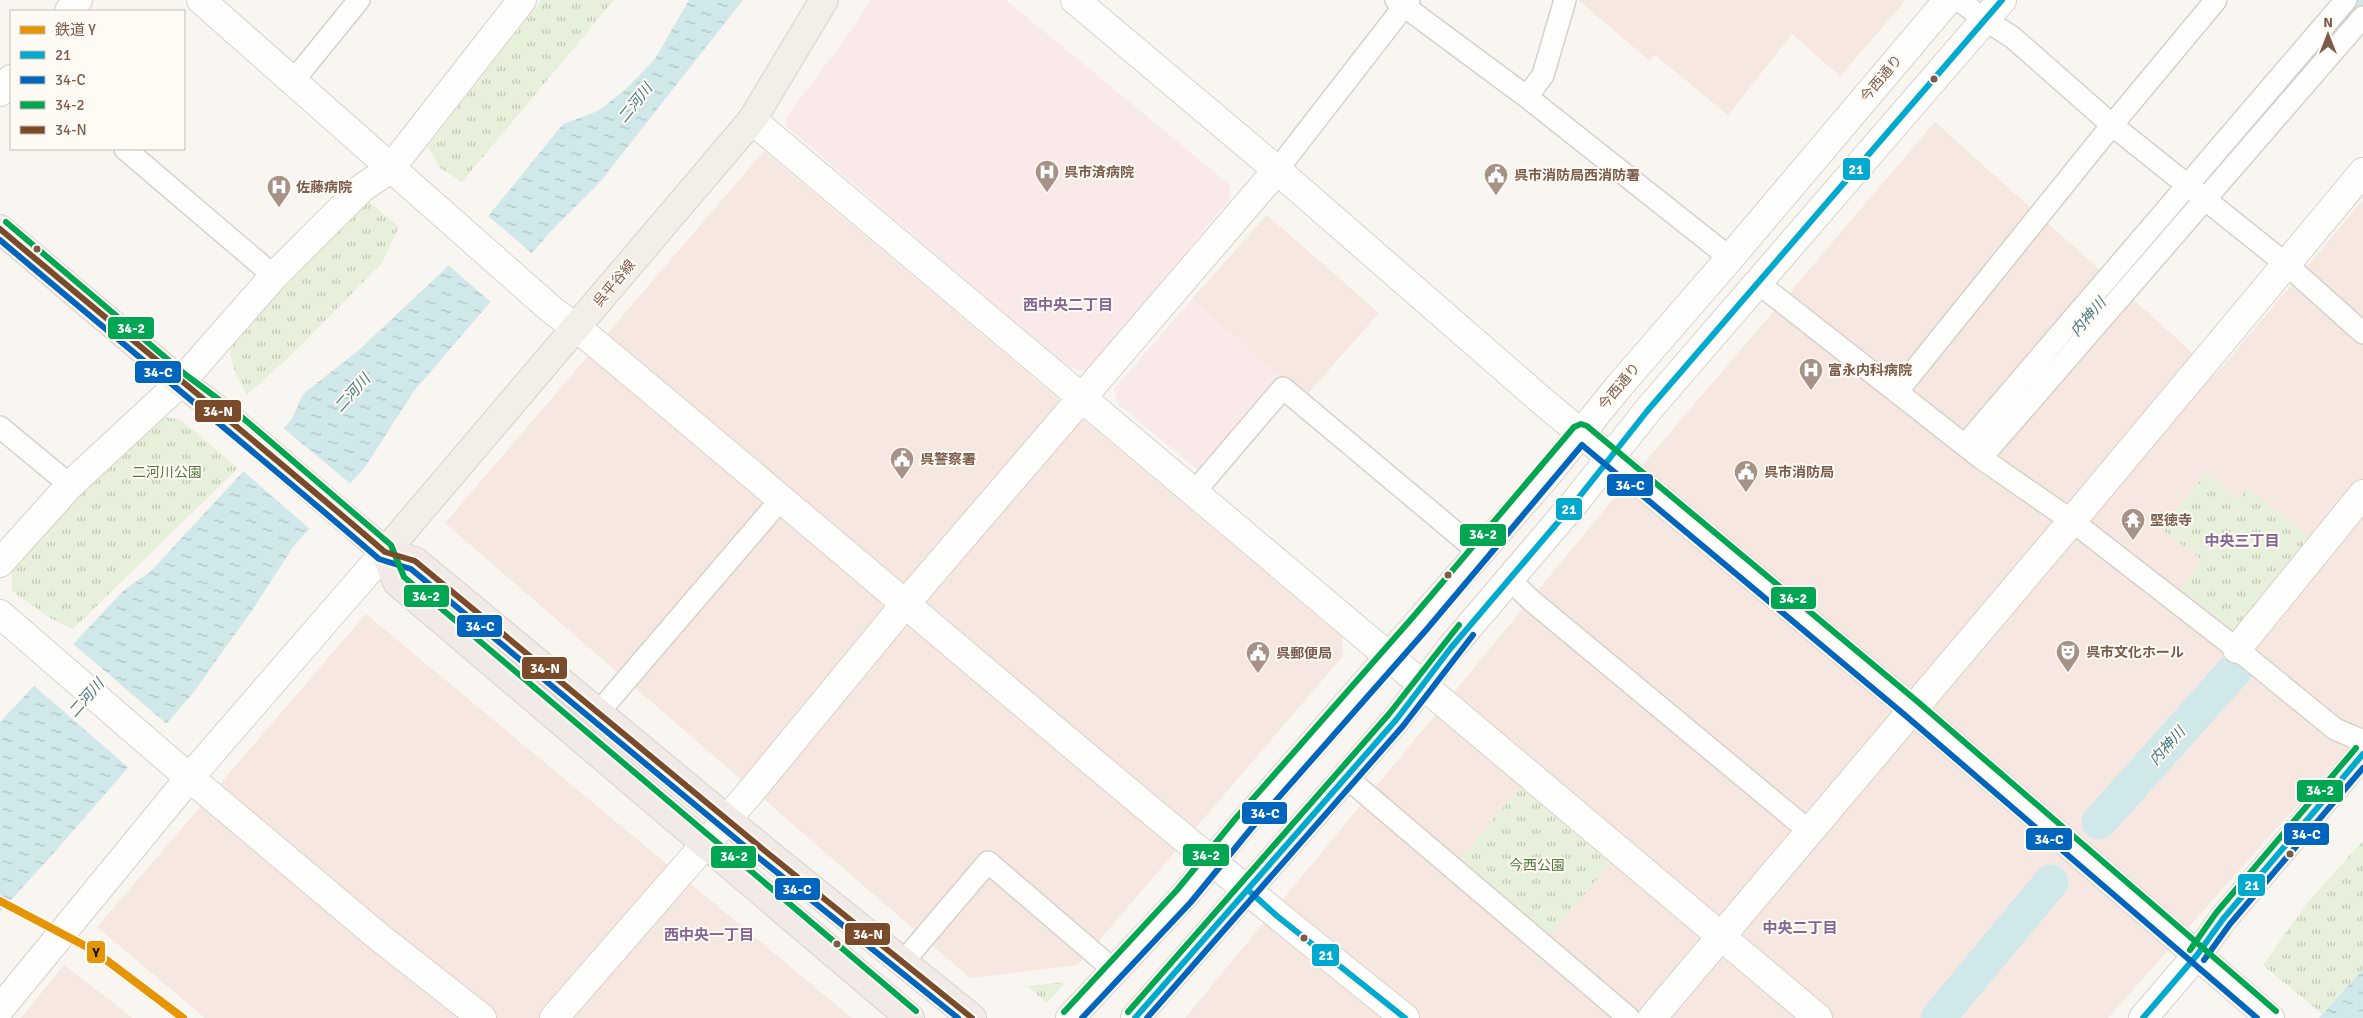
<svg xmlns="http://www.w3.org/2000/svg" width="2363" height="1018" viewBox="0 0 2363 1018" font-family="Signika,'Noto Sans JP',sans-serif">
  <defs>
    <pattern id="grass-tufts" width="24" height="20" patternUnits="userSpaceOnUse" patternTransform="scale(1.25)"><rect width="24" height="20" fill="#e7f0db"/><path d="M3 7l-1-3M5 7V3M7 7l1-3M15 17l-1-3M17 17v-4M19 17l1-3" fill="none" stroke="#c0c6b4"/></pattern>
    <pattern id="water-ripples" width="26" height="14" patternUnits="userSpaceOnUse" patternTransform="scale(1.25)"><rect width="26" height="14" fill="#d0e8ea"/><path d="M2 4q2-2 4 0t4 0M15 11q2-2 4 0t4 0" fill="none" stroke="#aebfc0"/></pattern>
  </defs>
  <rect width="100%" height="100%" fill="#f9f5f0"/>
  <!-- commercial -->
  <path fill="#f6e8e1" d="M1578,0H1906L1840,76L1792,34L1728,115L1655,55L1650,61Z
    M1935,122L2216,374L2363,200V731L2108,1018H1185L1610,503Z
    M764,151L1342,637L1343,656L1078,965L970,978L445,523Z
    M1267,215L1379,313L1304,398L1192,299Z
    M366,614L852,1018H205L97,927Z
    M64,965L133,1018H21Z"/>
  <!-- medical -->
  <path fill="#fae9e9" d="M870,0H1006L1230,185L1229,200L1087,372L1066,366L786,126L787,116L857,23Z
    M1192,299L1281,377L1202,473L1119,405L1114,389Z"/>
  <!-- grass -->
  <path fill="url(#grass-tufts)" d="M541,0H614L462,182L440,168L428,146Z
    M367,200L399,227L382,263L290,356L247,395C236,375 226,358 233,336Z
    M157,415L181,420L238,468L73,629L50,618L12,591V566L75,498Z
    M2207,473L2238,500L2248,488L2315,542L2240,634L2180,589L2202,560L2160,528Z
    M1521,786L1610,864L1547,938L1458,862Z
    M2363,841V969L2322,1014L2263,965L2307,903Z
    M1066,982L1047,1003L1027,986Z"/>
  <!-- water -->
  <path fill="url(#water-ripples)" d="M689,0H743L600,182L552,230L414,391L365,467L293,547L253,609L193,693L52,855L0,912V722L124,590L150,572L292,419L303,394L359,350L446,268L563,124L598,111L625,90L655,59Z
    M2363,969V1018H2319Z"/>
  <!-- pier -->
  <path fill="#f9f5f0" d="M487,215L534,255L492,303L447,264Z
    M282,427L352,485L311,530L242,470Z
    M71,642L168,725L130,769L32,684Z"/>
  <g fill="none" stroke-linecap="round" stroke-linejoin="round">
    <!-- river -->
    <path stroke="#d0e8ea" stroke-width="35" d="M2212,175L2363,0
      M2016,402L2099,305
      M2099,822L2235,670
      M1938,1018L2051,882"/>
    <defs>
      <path id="street" d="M1396,0L1527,97L1730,258
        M1959,0L1985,20L2012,37L2112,125L2286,264L2363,333
        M294,80L359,0
        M1527,97L1543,75L1565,0
        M125,149L274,276
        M1277,170L1409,0
        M1758,283L1981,458L2072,521L2237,649L2335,729L2363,741
        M1897,392L2112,125L2216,0
        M0,427L70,485
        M1965,445L2346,0
        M1981,458L2363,17
        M1196,490L1283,388L1480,553
        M1509,579L1532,601L1809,831
        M598,713L782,498
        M1346,777L1629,1018
        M903,962L988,862L1115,971"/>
      <path id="secondary" d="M201,0L553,311L576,327C853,557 1124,794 1405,1018
        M1075,0L1277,170L1541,400L1912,709L2270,1018
        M69,11L78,0
        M0,92L11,79
        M752,120C1109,417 1462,719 1818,1018
        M0,563L70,485L181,382L274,276L362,188L390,169L522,0
        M0,614L171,762L379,937L482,1018
        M2237,649L2363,494
        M0,1009L190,777L385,552
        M554,1018L748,795L906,603L1277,170
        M1070,1018L1184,896L1243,824L1547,475L1620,385L1730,258L1948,0
        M1135,1018L1396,720L1450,649L1576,501L1648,410L2002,0
        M1652,1018L2072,521L2363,172
        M2143,1018L2197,955L2223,919L2363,754"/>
      <path id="primary" d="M385,552L752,120L824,0"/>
      <path id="highway" d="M0,229L181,382L231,420L385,552L415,561L765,851L972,1018
        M385,552L397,582L910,1018"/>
    </defs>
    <!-- street casing -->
    <use href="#street" stroke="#d7d1cb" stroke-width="24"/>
    <!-- secondary casing -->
    <use href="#secondary" stroke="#d9d2cb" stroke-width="30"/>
    <!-- primary casing -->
    <use href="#primary" stroke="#dad1cc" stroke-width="30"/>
    <!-- highway casing -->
    <use href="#highway" stroke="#dad1cc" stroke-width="30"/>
    <!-- street -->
    <use href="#street" stroke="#fefefd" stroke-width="21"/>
    <!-- secondary -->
    <use href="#secondary" stroke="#fefefd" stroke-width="28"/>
    <!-- primary -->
    <use href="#primary" stroke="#f3eee8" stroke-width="28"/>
    <!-- highway -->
    <use href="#highway" stroke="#f2eae7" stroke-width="28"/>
    <defs>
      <path id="bus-1" d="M1248,890L1277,916L1405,1018
        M1135,1018L1396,720L1450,649L1576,501L1648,410L2002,0
        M2143,1018L2197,955L2223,919L2363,754"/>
      <path id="bus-2" d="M0,240C126,347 254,451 379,559L411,569L759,858L958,1018
        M2204,960L2230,924L2363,768
        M1082,1018L1191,902L1250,830L1427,629L1582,445L1906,716L2257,1018
        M1147,1018L1403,726L1473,635"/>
      <path id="bus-3" d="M6,222L186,375L237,413L391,545L404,577L916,1011
        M2190,950L2216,913L2356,748
        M1064,1012L1177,890L1236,818L1413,617L1574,427L1581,424L1587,426L1918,702L2276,1011
        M1128,1012L1389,714L1459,625"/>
      <path id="bus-4" d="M0,229C128,337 258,443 385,552L415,561L765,851L972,1018"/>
    </defs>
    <!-- bus-1 casing -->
    <use href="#bus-1" stroke="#fffaf3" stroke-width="10"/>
    <!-- bus-2 casing -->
    <use href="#bus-2" stroke="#fffaf3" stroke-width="10"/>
    <!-- bus-3 casing -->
    <use href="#bus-3" stroke="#fffaf3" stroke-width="10"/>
    <!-- bus-4 casing -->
    <use href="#bus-4" stroke="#fffaf3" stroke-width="10"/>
    <!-- bus-1 -->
    <use href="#bus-1" stroke="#00a9ce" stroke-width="6"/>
    <!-- bus-2 -->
    <use href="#bus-2" stroke="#0065bd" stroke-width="6"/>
    <!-- bus-3 -->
    <use href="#bus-3" stroke="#00a651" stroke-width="6"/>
    <!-- bus-4 -->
    <use href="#bus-4" stroke="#7a4b2a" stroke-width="6"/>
    <defs>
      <path id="rail-1" d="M0,901L93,950L183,1018"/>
    </defs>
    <!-- rail-1 casing -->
    <use href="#rail-1" stroke="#fffaf3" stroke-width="11"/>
    <!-- rail-1 -->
    <use href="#rail-1" stroke="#e59504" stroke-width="8"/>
  </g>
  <!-- icons -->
  <defs>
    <symbol id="hospital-pin" viewBox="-11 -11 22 30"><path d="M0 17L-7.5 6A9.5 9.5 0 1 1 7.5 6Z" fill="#a69286" stroke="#fffaf3"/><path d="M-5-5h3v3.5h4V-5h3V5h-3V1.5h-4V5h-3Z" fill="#fff"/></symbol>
    <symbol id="civic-pin" viewBox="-11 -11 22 30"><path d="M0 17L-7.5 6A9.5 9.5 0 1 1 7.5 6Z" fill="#a69286" stroke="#fffaf3"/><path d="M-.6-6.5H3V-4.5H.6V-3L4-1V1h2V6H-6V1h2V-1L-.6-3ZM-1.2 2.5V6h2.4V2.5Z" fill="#fff"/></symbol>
    <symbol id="temple-pin" viewBox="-11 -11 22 30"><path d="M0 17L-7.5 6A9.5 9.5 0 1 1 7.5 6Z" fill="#a69286" stroke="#fffaf3"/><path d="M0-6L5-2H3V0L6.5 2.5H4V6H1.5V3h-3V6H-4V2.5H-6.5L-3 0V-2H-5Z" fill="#fff"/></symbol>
    <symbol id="theatre-pin" viewBox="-11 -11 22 30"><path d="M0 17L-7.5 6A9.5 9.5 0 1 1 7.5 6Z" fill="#a69286" stroke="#fffaf3"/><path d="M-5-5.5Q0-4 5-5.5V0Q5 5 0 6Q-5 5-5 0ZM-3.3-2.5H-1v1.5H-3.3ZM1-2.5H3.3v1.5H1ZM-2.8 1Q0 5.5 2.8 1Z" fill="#fff"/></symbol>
  </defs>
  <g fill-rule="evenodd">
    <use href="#hospital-pin" x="1033" y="158" width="28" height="38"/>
    <use href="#civic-pin" x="1482" y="161" width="28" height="38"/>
    <use href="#hospital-pin" x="265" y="173" width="28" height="38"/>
    <use href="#hospital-pin" x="1797" y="356" width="28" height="38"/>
    <use href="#civic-pin" x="888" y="445" width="28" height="38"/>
    <use href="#civic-pin" x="1732" y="458" width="28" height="38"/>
    <use href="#temple-pin" x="2119" y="506" width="28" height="38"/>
    <use href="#theatre-pin" x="2054" y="638" width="28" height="38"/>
    <use href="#civic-pin" x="1244" y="639" width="28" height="38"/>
  </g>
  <!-- markers -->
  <g fill="#7a5c4d" stroke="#fffaf3" stroke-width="2">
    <circle cx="1934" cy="79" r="4.5"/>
    <circle cx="37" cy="249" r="4.5"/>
    <circle cx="1448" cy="575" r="4.5"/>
    <circle cx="2290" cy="854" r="4.5"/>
    <circle cx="1304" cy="938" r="4.5"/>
    <circle cx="837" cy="944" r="4.5"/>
  </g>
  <g text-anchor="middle" stroke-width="4" stroke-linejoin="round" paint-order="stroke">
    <!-- street labels -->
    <g font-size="14" fill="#7a5c4d" stroke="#fffaf3">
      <text transform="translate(1881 78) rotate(-50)" y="5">今西通り</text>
      <text transform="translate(614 283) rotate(-50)" y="5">呉平谷線</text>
      <text transform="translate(1619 386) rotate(-50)" y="5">今西通り</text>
    </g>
    <!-- poi labels -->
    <g font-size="14" font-weight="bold" fill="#7a5c4d" stroke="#fffaf3" text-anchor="start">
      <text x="1064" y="177">呉市済病院</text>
      <text x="1514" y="180">呉市消防局西消防署</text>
      <text x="296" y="192">佐藤病院</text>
      <text x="1828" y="375">富永内科病院</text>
      <text x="920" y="464">呉警察署</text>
      <text x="1764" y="477">呉市消防局</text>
      <text x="2150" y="525">堅徳寺</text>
      <text x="2086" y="657">呉市文化ホール</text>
      <text x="1276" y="658">呉郵便局</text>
    </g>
    <!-- park labels -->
    <g font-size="14" fill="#537a41" stroke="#fffaf3">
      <text x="167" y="477">二河川公園</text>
      <text x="1537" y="870">今西公園</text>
    </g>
    <!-- water labels -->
    <g font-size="15" font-style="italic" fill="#437c86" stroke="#fffaf3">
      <text transform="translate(635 103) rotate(-51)" y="5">二河川</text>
      <text transform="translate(2088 317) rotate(-49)" y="5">内神川</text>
      <text transform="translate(352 393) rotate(-48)" y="5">二河川</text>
      <text transform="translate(86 698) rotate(-49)" y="5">二河川</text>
      <text transform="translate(2167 746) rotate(-48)" y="5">内神川</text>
    </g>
    <!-- neighbourhood labels -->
    <g font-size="15" font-weight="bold" fill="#846695" stroke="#fffaf3">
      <text x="1068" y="310">西中央二丁目</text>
      <text x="2242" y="546">中央三丁目</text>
      <text x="1800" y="933">中央二丁目</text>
      <text x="709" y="940">西中央一丁目</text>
    </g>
  </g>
  <g stroke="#fffaf3" stroke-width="2">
    <rect x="1842" y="157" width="29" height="24" rx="5" fill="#00a9ce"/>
    <rect x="107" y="316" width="48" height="24" rx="5" fill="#00a651"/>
    <rect x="134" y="360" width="48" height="24" rx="5" fill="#0065bd"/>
    <rect x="194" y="399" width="48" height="24" rx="5" fill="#7a4b2a"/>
    <rect x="1606" y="473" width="48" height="24" rx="5" fill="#0065bd"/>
    <rect x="1555" y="497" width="28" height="24" rx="5" fill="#00a9ce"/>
    <rect x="1459" y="523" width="48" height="24" rx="5" fill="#00a651"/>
    <rect x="403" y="584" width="47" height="24" rx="5" fill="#00a651"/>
    <rect x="1770" y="586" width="47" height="24" rx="5" fill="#00a651"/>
    <rect x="456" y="614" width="47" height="24" rx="5" fill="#0065bd"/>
    <rect x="521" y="656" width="47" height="24" rx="5" fill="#7a4b2a"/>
    <rect x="2296" y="779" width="48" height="24" rx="5" fill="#00a651"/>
    <rect x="1241" y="801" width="47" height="24" rx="5" fill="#0065bd"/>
    <rect x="2283" y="822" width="47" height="24" rx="5" fill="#0065bd"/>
    <rect x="2025" y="827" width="48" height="24" rx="5" fill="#0065bd"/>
    <rect x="1182" y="843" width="48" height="24" rx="5" fill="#00a651"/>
    <rect x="710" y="845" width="47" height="24" rx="5" fill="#00a651"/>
    <rect x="2237" y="873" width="29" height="24" rx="5" fill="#00a9ce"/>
    <rect x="774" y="877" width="47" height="24" rx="5" fill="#0065bd"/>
    <rect x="844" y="922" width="47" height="24" rx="5" fill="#7a4b2a"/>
    <rect x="86" y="940" width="20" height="24" rx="5" fill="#e59504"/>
    <rect x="1311" y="943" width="29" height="24" rx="5" fill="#00a9ce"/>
  </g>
  <g font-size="14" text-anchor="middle" font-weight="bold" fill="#fff">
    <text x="1856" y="174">21</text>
    <text x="131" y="333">34-2</text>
    <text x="158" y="377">34-C</text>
    <text x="218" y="416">34-N</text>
    <text x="1630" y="490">34-C</text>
    <text x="1569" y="514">21</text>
    <text x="1483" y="539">34-2</text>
    <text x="426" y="601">34-2</text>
    <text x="1793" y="603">34-2</text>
    <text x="480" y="631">34-C</text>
    <text x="545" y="673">34-N</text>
    <text x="2320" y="795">34-2</text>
    <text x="1265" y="818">34-C</text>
    <text x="2306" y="839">34-C</text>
    <text x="2049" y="844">34-C</text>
    <text x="1206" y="860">34-2</text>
    <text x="734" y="861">34-2</text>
    <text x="2252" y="890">21</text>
    <text x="797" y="894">34-C</text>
    <text x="868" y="939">34-N</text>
    <text x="1326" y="960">21</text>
  </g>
  <g font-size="14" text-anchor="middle" font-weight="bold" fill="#111">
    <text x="96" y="957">Y</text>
  </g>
  <!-- legend -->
  <rect x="10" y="10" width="175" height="140" fill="#fffaf3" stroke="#cabbb1"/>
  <rect x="20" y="26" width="25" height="8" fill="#e59504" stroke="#cabbb1"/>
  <text x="55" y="35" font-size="15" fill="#7a5c4d">鉄道 Y</text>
  <rect x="20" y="51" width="25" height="8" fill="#00a9ce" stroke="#cabbb1"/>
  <text x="55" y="60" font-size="15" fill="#7a5c4d">21</text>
  <rect x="20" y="76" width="25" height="8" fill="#0065bd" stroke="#cabbb1"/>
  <text x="55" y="85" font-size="15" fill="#7a5c4d">34-C</text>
  <rect x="20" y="101" width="25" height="8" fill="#00a651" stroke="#cabbb1"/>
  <text x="55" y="110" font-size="15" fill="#7a5c4d">34-2</text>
  <rect x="20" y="126" width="25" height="8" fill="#7a4b2a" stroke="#cabbb1"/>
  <text x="55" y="135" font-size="15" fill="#7a5c4d">34-N</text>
  <!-- north arrow -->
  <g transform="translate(2328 35)" stroke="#fffaf3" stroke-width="4" paint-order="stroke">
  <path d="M0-4L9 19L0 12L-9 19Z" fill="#7a5c4d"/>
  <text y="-8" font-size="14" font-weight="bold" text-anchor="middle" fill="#7a5c4d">N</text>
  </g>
</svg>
